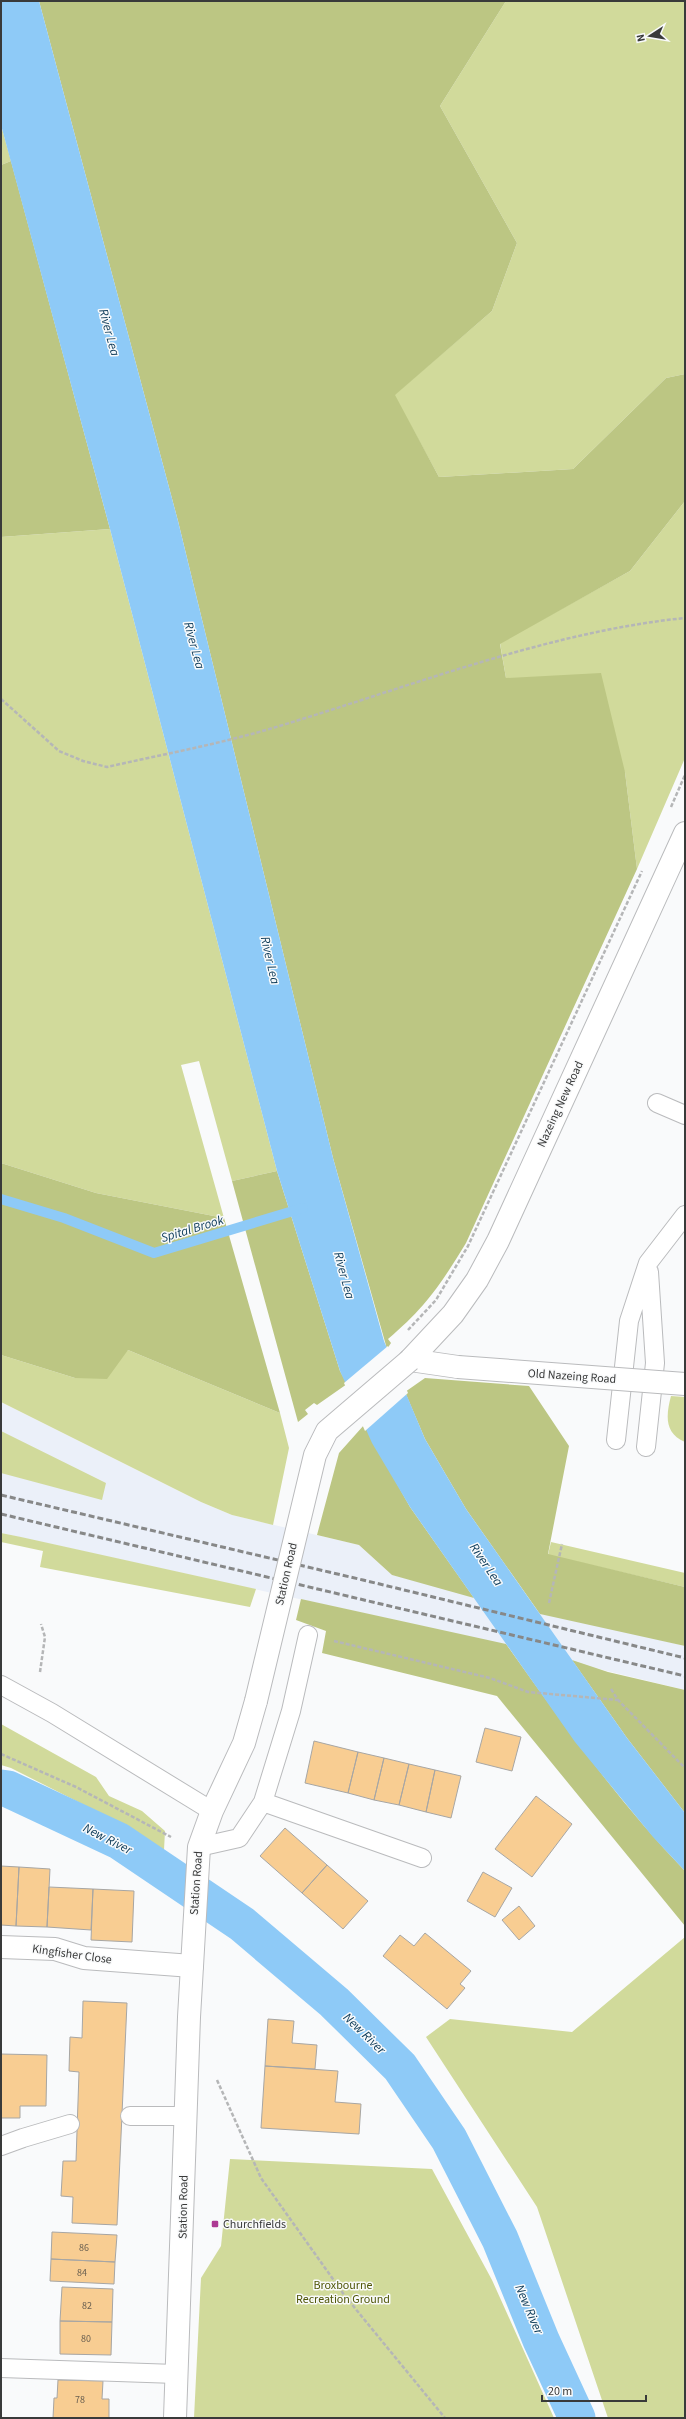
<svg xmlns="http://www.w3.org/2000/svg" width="686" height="2419" viewBox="0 0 686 2419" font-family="'Source Sans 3',sans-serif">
  <rect width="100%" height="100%" fill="#f9fafb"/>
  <!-- built -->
  <path fill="#ebf0f9" d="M1,1402L201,1502L232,1515L359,1545L392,1575L685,1646V1690L435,1629L1,1533Z"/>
  <!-- green -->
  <path fill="#d1da9b" d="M506,1H685V374L666,378L573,469L439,477L394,395L492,311L517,243L440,106Z
    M1,125L11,161L1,165Z
    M685,501V758L637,869L625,772L506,678L500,643L630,571Z
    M110,529L277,1171L232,1181L199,1061L181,1065L224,1218L96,1193L1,1163V537Z
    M128,1350L280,1413L289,1448L273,1525L232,1515L201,1502L1,1402V1355L75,1378Z
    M671,1396L685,1397V1442C664,1433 666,1415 671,1396Z
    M1,1431L106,1483L102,1500L1,1473Z
    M1,1533L21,1537L256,1589L250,1607L40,1567L43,1551L1,1542Z
    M551,1542L685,1573V1587L548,1555Z
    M1,1724L96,1777L109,1796L142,1811L165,1831L164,1850L100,1813L11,1768L1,1765Z
    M685,1937V2418H608L537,2207L426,2037L450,2019L572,2032Z
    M230,2159L432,2169L492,2280L554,2418H194L201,2278L221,2246Z"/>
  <!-- forest -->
  <path fill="#bcc683" d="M39,1H506L440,106L517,243L492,311L395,395L439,477L573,469L666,378L685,374V501L630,571L500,644L506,678L601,673L625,772L637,869L466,1243C441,1284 425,1308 388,1339L391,1343L387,1349L333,1158L178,521Z
    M11,161L110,529L1,537V165Z
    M1,1163L96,1193L224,1218L280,1413L128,1350L107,1379L75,1378L1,1355Z
    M277,1171L340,1371L347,1384L317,1405L314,1403L305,1410L308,1414L298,1422L232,1181Z
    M425,1378L529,1386L569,1446L548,1554L685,1587V1646L540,1614L466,1509L425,1439L405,1392Z
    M364,1425L410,1507L474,1598L392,1575L359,1545L317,1535L339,1453Z
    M301,1599L506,1644C562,1723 618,1801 685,1871V1926L497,1696L322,1653L326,1631L296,1620Z
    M572,1660L608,1672L685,1690V1813L627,1738Z"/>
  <!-- water -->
  <path fill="#8ecaf7" d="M1,1H39L178,521L333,1158L384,1341L425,1439L466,1509L627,1738L685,1813V1871L653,1837L575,1742L410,1507L372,1443L340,1371L277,1171L110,529L1,125Z"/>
  <!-- pier -->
  <path fill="#f9fafb" d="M388,1346L408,1393L365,1431L344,1383Z"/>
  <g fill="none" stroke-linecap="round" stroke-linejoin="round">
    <!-- stream -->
    <path stroke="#8ecaf7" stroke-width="10" d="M1,1199L64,1218L154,1253L303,1208"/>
    <!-- canal -->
    <path stroke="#8ecaf7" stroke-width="37" d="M1,1788L8,1789L119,1841L242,1924L334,2002L400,2067L449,2139L500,2239L541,2340L577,2418"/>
  </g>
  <!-- building -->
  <path fill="#f8cd92" stroke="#a7a6a4" d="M485,1728L521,1737L512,1771L476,1762Z
    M314,1741L358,1752L348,1793L305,1783Z
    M358,1752L384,1758L374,1800L348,1793Z
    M384,1758L409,1764L399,1805L374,1800Z
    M409,1764L435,1770L426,1812L399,1805Z
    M435,1770L461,1776L451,1818L426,1812Z
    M536,1796L572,1824L532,1877L495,1849Z
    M285,1828L327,1865L302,1893L260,1856Z
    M327,1865L368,1901L343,1929L302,1893Z
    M1,1866L19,1867L16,1926L1,1925Z
    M19,1867L50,1869L47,1927L16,1926Z
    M483,1872L512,1888L495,1917L467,1901Z
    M49,1887L93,1889L91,1930L47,1927Z
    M93,1889L134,1891L132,1942L91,1940Z
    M519,1906L535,1926L519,1940L502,1920Z
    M425,1933L471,1971L460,1984L465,1988L447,2009L383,1956L400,1935L414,1946Z
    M83,2001L127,2003L117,2225L72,2223L73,2197L61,2196L63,2161H76L79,2072L69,2071L70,2037L82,2038Z
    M268,2019L294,2021L292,2043L317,2045L315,2069L265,2066Z
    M1,2054L47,2055L46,2106H20V2118H1Z
    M265,2066L338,2071L335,2102L361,2104L359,2134L261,2128Z
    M52,2232L117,2235L115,2262L51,2259Z
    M51,2259L115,2262L114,2284L50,2281Z
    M62,2287L113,2289L112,2322L60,2321Z
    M60,2321L112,2322L111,2355L60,2354Z
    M58,2380L103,2381L102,2399H109V2418H53L54,2398H57Z"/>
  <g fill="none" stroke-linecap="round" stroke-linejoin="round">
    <defs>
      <path id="lane" d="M657,1103L685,1115
        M616,1440L629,1321L648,1263L685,1215
        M646,1447L655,1363L649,1272
        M1,1685L52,1713L212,1811
        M263,1802L422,1858
        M199,1847L239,1838L263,1802L291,1711L308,1635
        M130,2116H185
        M1,2146L23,2138L70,2124
        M1,2368L176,2374"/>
      <path id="street" d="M410,1360L458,1367
        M1,1947L55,1949L84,1958L192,1966"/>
      <path id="secondary" d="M410,1360L453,1314L477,1280L498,1241L685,833
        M175,2418L189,2017L199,1847L212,1811L244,1743L256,1701"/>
    </defs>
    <!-- lane casing -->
    <use href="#lane" stroke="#babbbd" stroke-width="20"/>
    <!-- street casing -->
    <use href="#street" stroke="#babbbd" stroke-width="24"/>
    <!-- secondary casing -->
    <use href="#secondary" stroke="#babbbd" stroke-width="24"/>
    <!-- path -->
    <path stroke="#b5b6b7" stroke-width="2.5" stroke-dasharray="4 2" stroke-linecap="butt" d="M1,699L59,751L83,761L107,767C160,755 214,745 266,730C402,690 545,632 685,618
      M671,807L685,775
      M549,1603L562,1544
      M334,1641L490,1678L528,1692L618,1700
      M40,1672L45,1637L41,1624
      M611,1689L618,1700L685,1768
      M1,1754L76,1787L171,1837
      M217,2080L261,2178L345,2296L445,2418"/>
    <!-- lane -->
    <use href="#lane" stroke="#fff" stroke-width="18"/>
    <!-- street -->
    <use href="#street" stroke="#fff" stroke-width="22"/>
    <!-- secondary -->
    <use href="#secondary" stroke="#fff" stroke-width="22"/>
    <!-- rail -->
    <path stroke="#878888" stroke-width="3" stroke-dasharray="6 3" stroke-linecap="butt" d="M1,1495L363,1580L685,1658
      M1,1514L685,1676"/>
    <defs>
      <path id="street-bridge" d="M458,1367L685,1384"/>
      <path id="secondary-bridge" d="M256,1701L315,1455L327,1431L410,1360"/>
    </defs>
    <!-- street-bridge casing -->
    <use href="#street-bridge" stroke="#babbbd" stroke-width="24" stroke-linecap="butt"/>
    <!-- secondary-bridge casing -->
    <use href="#secondary-bridge" stroke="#babbbd" stroke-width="24" stroke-linecap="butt"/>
    <!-- path-bridge -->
    <path stroke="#b5b6b7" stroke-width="2.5" stroke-dasharray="4 2" stroke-linecap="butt" d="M408,1330L436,1300L468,1246L642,871"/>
    <!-- street-bridge -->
    <use href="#street-bridge" stroke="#fff" stroke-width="22"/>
    <!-- secondary-bridge -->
    <use href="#secondary-bridge" stroke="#fff" stroke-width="22"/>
  </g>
  <!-- markers -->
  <rect fill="#ad3993" stroke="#f9fafb" stroke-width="1.5" x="211" y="2220" width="8" height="8" rx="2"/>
  <g text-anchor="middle" stroke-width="3" stroke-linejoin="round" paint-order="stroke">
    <!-- number labels -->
    <g font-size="10" fill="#695f50">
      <text x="84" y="2251">86</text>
      <text x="82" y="2276">84</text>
      <text x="87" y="2309">82</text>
      <text x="86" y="2342">80</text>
      <text x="80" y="2403">78</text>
    </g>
    <!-- street labels -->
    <g font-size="12" fill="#393a3a" stroke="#f9fafb">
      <text transform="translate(560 1104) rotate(-65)" y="4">Nazeing New Road</text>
      <text transform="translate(572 1376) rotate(4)" y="4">Old Nazeing Road</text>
      <text transform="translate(286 1574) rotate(-77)" y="4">Station Road</text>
      <text transform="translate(196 1883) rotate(-86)" y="4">Station Road</text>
      <text transform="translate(72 1954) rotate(8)" y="4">Kingfisher Close</text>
      <text transform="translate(183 2207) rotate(-89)" y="4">Station Road</text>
    </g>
    <!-- poi labels -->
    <g font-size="12" fill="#393a3a" stroke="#f9fafb" text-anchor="start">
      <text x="223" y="2228">Churchfields</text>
    </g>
    <!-- park labels -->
    <g font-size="12" fill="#505708" stroke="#f9fafb">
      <text x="343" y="2289">Broxbourne<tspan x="343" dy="14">Recreation Ground</tspan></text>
    </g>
    <!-- water labels -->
    <g font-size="13" font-style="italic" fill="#0b3a58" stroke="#f9fafb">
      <text transform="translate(110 332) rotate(75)" y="5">River Lea</text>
      <text transform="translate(195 645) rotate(75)" y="5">River Lea</text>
      <text transform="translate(271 960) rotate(77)" y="5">River Lea</text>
      <text transform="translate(192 1228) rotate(-17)" y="5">Spital Brook</text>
      <text transform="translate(345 1275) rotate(75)" y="5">River Lea</text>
      <text transform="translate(487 1564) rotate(56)" y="5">River Lea</text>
      <text transform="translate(108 1838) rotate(27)" y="5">New River</text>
      <text transform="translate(365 2033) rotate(44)" y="5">New River</text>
      <text transform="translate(530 2309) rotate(67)" y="5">New River</text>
    </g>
  </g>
  <!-- border -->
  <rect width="686" height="2419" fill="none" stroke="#393a3a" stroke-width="4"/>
  <!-- north arrow -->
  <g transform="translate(650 36) rotate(258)" stroke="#f9fafb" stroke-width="3" paint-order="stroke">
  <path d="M0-3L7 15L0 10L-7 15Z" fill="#393a3a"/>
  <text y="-6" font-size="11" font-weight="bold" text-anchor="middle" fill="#393a3a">N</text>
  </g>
  <!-- scale -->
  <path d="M542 2395v6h104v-6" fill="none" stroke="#393a3a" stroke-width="2"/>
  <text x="548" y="2395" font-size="12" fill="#393a3a" stroke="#f9fafb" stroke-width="3" paint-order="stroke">20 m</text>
</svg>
